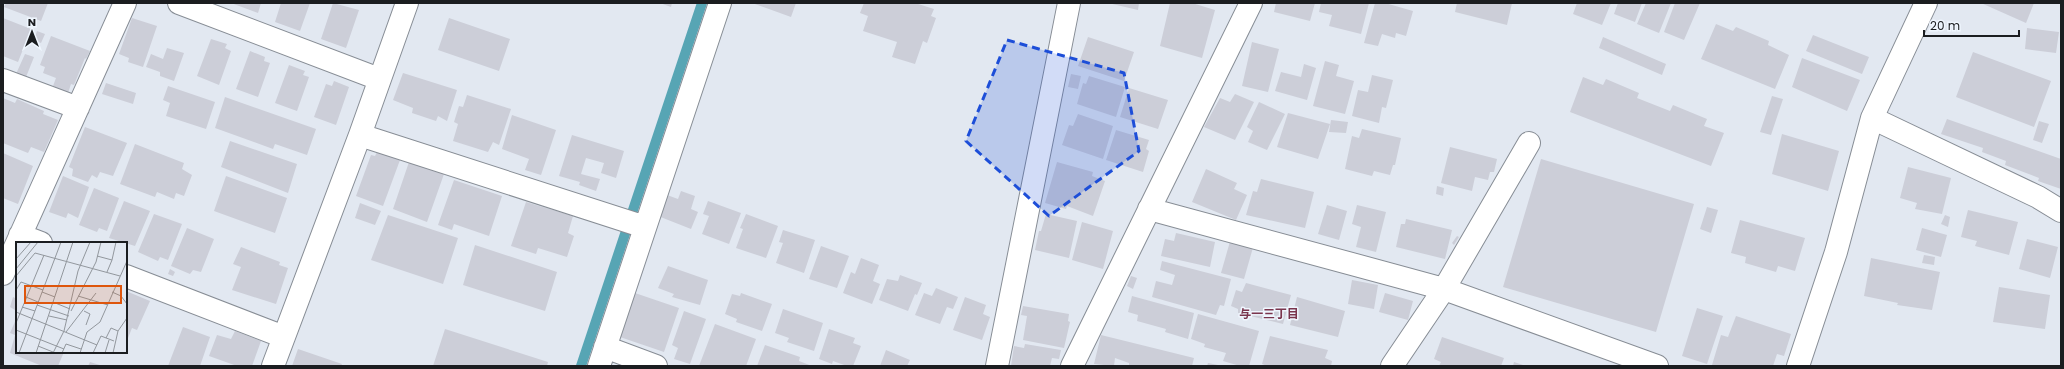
<svg xmlns="http://www.w3.org/2000/svg" width="2064" height="369" viewBox="0 0 2064 369" font-family="Poppins,'Noto Sans JP',sans-serif">
  <rect width="100%" height="100%" fill="#e2e8f1"/>
  <g fill="none" stroke-linecap="round" stroke-linejoin="round">
    <!-- stream -->
    <path stroke="#57a5b4" stroke-width="10" d="M581,366L702,3"/>
  </g>
  <!-- building -->
  <path fill="#ccced8" d="M6,3H48L41,21L4,7Z
    M231,3H261L258,13Z
    M281,3H310L300,31L275,22Z
    M333,3L359,10L346,48L321,39Z
    M660,3H672L671,7Z
    M752,3H796L791,17Z
    M864,3H915L934,9L931,16L936,18L927,43L923,41L915,64L892,57L897,42L863,31L868,16L860,13Z
    M1108,3H1139L1138,10Z
    M1170,3H1192L1215,10L1202,58L1160,46Z
    M1276,3H1315L1310,21L1274,12Z
    M1321,3H1369L1361,34L1329,26L1332,15L1319,12Z
    M1375,3H1385L1413,11L1406,36L1396,33L1395,38L1382,34L1378,46L1364,43Z
    M1457,3H1512L1507,25L1455,12Z
    M1577,3H1611L1602,25L1573,14Z
    M1618,3H1642L1635,22L1614,14Z
    M1646,3H1671L1659,33L1637,24Z
    M1675,3H1700L1684,40L1664,32Z
    M1981,3H2034L2026,23Z
    M3,18L31,29L18,62L3,56Z
    M132,18L157,26L143,67L128,62L129,58L119,54Z
    M449,18L510,39L499,71L438,50Z
    M1716,24L1733,31L1736,27L1769,41L1768,45L1789,55L1775,89L1701,59Z
    M2027,28L2059,32L2056,53L2025,49Z
    M37,31L45,34L41,43L34,40Z
    M1813,35L1869,57L1862,74L1806,51Z
    M51,36L90,51L86,59L85,58L74,85L71,84L68,93L53,86L56,78L43,73L45,67L40,65Z
    M1088,37L1134,52L1124,81L1078,66Z
    M1603,37L1666,64L1662,75L1599,48Z
    M211,39L227,44L225,48L231,51L219,85L197,76Z
    M1252,42L1279,49L1268,92L1242,86Z
    M167,48L184,53L174,81L160,76V72L146,67L151,54L163,59Z
    M250,51L265,57L264,61L270,63L258,97L236,89Z
    M1973,52L2051,81L2034,127L1956,97Z
    M25,54L34,57L26,77L16,74Z
    M1802,58L1860,80L1847,111L1792,87Z
    M1325,61L1339,65L1336,76L1354,81L1345,114L1313,106Z
    M1304,64L1316,68L1307,100L1275,91L1281,72L1301,77Z
    M289,65L305,71L303,75L309,77L297,111L275,103Z
    M403,73L457,90L447,121L438,116L436,121L412,113L413,108L393,100Z
    M1071,74L1081,76L1078,89L1068,87Z
    M1372,75L1393,80L1386,108L1382,107L1379,123L1352,116L1358,90L1368,92Z
    M1089,76L1125,87L1116,117L1077,104L1083,83L1086,84Z
    M1583,77L1603,85L1606,79L1639,93L1637,98L1670,111L1673,105L1707,119L1704,126L1724,133L1711,166L1570,112Z
    M334,81L349,87L336,125L314,117L326,84L332,86Z
    M106,83L136,93L133,104L102,94Z
    M168,86L215,102L206,129L166,116L170,103L163,100Z
    M1129,88L1168,100L1158,129L1120,117Z
    M1235,94L1254,102L1235,140L1204,127L1220,98L1230,102Z
    M467,95L511,109L499,145L493,142L488,152L453,141L458,124L454,122L459,106L463,107Z
    M1772,96L1783,99L1771,135L1760,132Z
    M225,97L316,129L307,155L275,144L273,149L215,128Z
    M3,98L15,103L17,99L44,111L43,114L58,120L44,152L31,147L28,153L3,143Z
    M1259,102L1285,114L1267,150L1248,142L1253,131L1247,127Z
    M1288,113L1330,124L1318,159L1277,147Z
    M1078,114L1113,126L1103,159L1062,145L1069,125L1073,126Z
    M512,115L556,130L541,175L525,170L529,159L502,149Z
    M1947,119L2061,159V189L2038,181L2039,178L2005,165L2006,161L1982,152L1983,148L1941,134Z
    M1331,120L1348,122L1346,133L1329,132Z
    M2039,121L2049,124L2042,143L2033,140Z
    M85,127L127,143L113,176L100,172L97,178L92,175L88,182L72,176L73,169L69,167Z
    M1362,129L1401,138L1395,165H1393L1390,175L1374,171L1372,176L1345,169L1352,136L1359,138Z
    M1116,130L1149,140L1146,149L1149,151L1143,172L1106,160Z
    M1782,134L1839,151L1828,191L1772,174Z
    M572,135L624,151L616,178L601,173L604,163L586,158L581,174L600,179L596,191L579,185L580,182L559,176Z
    M230,141L297,164L288,193L221,167Z
    M135,144L184,163L182,169L192,175L184,196L176,193L174,199L157,192L155,197L120,184Z
    M1450,147L1497,159L1494,172H1490L1488,180L1475,177L1472,191L1441,183Z
    M377,152L400,160L383,206L356,196L371,155L375,156Z
    M3,153L33,166L18,204L3,198Z
    M1541,159L1694,204L1656,332L1503,287Z
    M409,162L444,174L427,222L393,209Z
    M1057,162L1093,172L1092,176L1105,181L1093,216L1067,206L1066,209L1045,203Z
    M1908,167L1951,178L1942,214L1915,209L1917,203L1900,198Z
    M1206,169L1237,183L1234,189L1247,195L1236,220L1192,202Z
    M63,176L89,187L78,218L68,213L66,218L49,212Z
    M226,176L287,198L275,233L214,211Z
    M1261,179L1314,192L1305,228L1246,215L1253,191L1257,192Z
    M454,180L502,196L489,236L454,224L452,230L438,225Z
    M1437,186L1444,188L1443,196L1436,194Z
    M94,188L119,198L107,231L99,228L97,232L79,225Z
    M681,191L695,196L691,209L698,212L691,229L658,216L667,195L678,199Z
    M124,201L150,211L135,246L109,238Z
    M708,201L741,213L729,244L702,234L709,216L703,214Z
    M526,202L573,216L568,233L574,236L567,257L538,248L536,254L511,246Z
    M360,203L381,211L375,225L355,218Z
    M1327,205L1347,211L1339,240L1318,234Z
    M1357,205L1386,212L1376,252L1356,247L1361,227L1352,224Z
    M1707,207L1718,210L1711,233L1700,229Z
    M1968,210L2018,222L2009,255L1975,246L1977,241L1961,237Z
    M154,214L182,224L168,260L160,257L158,261L138,252Z
    M746,214L778,226L766,258L736,248L743,229L740,228Z
    M1046,214L1077,221L1069,258L1035,250L1039,231H1041Z
    M388,215L458,238L443,284L371,260Z
    M1945,215L1950,217L1948,227L1941,224Z
    M1406,219L1452,230L1445,259L1396,247L1401,224H1405Z
    M1740,220L1805,238L1795,271L1778,266L1776,272L1745,263L1746,257L1731,253Z
    M1082,222L1113,231L1103,269L1072,260Z
    M187,228L214,239L201,272L193,270L190,274L171,266Z
    M1922,228L1947,235L1941,257L1916,250Z
    M783,230L815,240L804,273L776,263L783,243L779,242Z
    M1176,233L1215,242L1210,267L1161,256L1165,239L1174,241Z
    M1457,236L1459,237L1454,245L1452,243Z
    M1231,238L1254,244L1244,279L1221,273Z
    M2027,239L2058,247L2050,278L2019,269Z
    M475,245L557,272L545,311L463,285Z
    M821,246L849,256L837,288L809,279Z
    M241,247L280,262L279,265L288,268L276,304L232,290L241,267L233,264Z
    M1924,255L1935,257L1934,265L1922,263Z
    M861,258L879,265L873,281L880,284L872,304L843,293L851,272L855,274Z
    M1871,258L1940,272L1932,310L1897,305L1898,303L1864,296Z
    M1162,261L1231,279L1224,306L1220,305L1216,315L1152,297L1156,281L1172,285L1175,275L1160,270Z
    M668,266L708,280L700,305L672,297L674,294L658,288Z
    M170,269L175,272L173,276L168,274Z
    M900,275L922,283L917,295L915,294L908,311L879,300L887,279L898,281Z
    M1131,276L1137,278L1133,289L1127,286Z
    M1352,280L1378,285L1374,309L1348,304Z
    M1246,283L1291,295L1283,324L1238,313V309L1231,306L1236,290L1242,292Z
    M1999,287L2050,295L2045,329L1993,322Z
    M936,288L958,297L953,309L947,307L940,324L915,315L924,293L932,296Z
    M126,291L150,301L137,330L132,328L126,343Z
    M635,293L679,308L664,352L620,337Z
    M741,293L772,304L762,331L736,322L737,319L725,314L732,294L740,296Z
    M1385,293L1413,301L1408,320L1379,312Z
    M1132,296L1194,313L1188,339L1165,332L1166,329L1137,321L1138,315L1128,312Z
    M13,297L17,299L15,310L10,307Z
    M965,297L986,305L983,314L990,317L982,340L953,330Z
    M1297,297L1345,311L1338,337L1290,325Z
    M1023,306L1069,314L1068,321L1070,322L1064,348L1023,340L1027,316L1021,315Z
    M1697,308L1723,316L1707,364L1682,356Z
    M783,309L823,323L814,351L787,342L789,338L775,333Z
    M684,311L706,319L690,364L674,359L678,348L672,345Z
    M1198,314L1259,331L1249,366H1240L1223,361L1226,353L1204,347L1205,344L1191,339Z
    M1736,316L1791,334L1784,356L1777,354L1773,366L1712,365L1721,335L1728,337Z
    M17,317V352H64L58,366H42L10,353L15,335L10,333Z
    M715,324L756,339L746,366H699Z
    M183,327L210,337L200,366H168Z
    M445,329L548,362L547,366H433Z
    M829,329L855,338L853,343L861,346L853,366H847L833,361L832,364L819,359Z
    M235,331L261,341L252,366H237L209,356L217,335L231,339Z
    M1101,335L1194,358L1192,366H1129V363L1115,358L1114,366L1094,364Z
    M1270,336L1328,350L1325,358L1332,361L1331,366H1267L1262,364Z
    M1442,337L1504,358L1501,366H1439L1441,362L1434,359Z
    M1025,344L1061,350L1059,359L1052,358L1050,366H1011L1014,346L1024,348Z
    M765,345L800,357L799,361L812,366H757Z
    M298,349L342,364L341,366H292Z
    M886,350L910,360L907,366H880Z
    M90,362L103,366H88Z
    M1514,362L1526,366H1513Z
    M1208,363L1218,365V366H1207Z"/>
  <g fill="none" stroke-linecap="round" stroke-linejoin="round">
    <defs>
      <path id="minor" d="M179,3L379,79
        M3,80L78,108
        M1872,118L2038,197L2061,211
        M360,135L645,227
        M1149,209L1444,289L1657,366
        M20,235L41,243
        M3,274L125,3
        M126,276L284,337
        M605,347L656,366
        M273,366L360,135L407,3
        M599,366L720,3
        M997,366L1069,3
        M1072,366L1251,3
        M1392,366L1444,289L1529,143
        M1798,366L1836,252L1872,118L1926,3"/>
    </defs>
    <!-- minor casing -->
    <use href="#minor" stroke="#878d95" stroke-width="24"/>
    <!-- minor -->
    <use href="#minor" stroke="#fff" stroke-width="22"/>
  </g>
  <!-- marked area -->
  <path fill="#1d4ed8" fill-opacity="0.2" stroke="#1d4ed8" stroke-width="3" stroke-dasharray="8 5" stroke-linejoin="round" d="M1007,40L1124,73L1139,151L1049,216L966,141Z"/>
  <g text-anchor="middle" stroke-width="3" stroke-linejoin="round" paint-order="stroke">
    <!-- neighbourhood labels -->
    <g font-size="12" font-weight="bold" fill="#7a354d" stroke="#eff6fe">
      <text x="1269" y="318">与一三丁目</text>
    </g>
  </g>
  <!-- overview -->
  <g transform="translate(16 242)">
    <rect width="111" height="111" fill="#e2e8f1"/>
    <path fill="none" stroke="#92979d" stroke-width="1" d="M81,14L96,18L100,0M39,16L45,0M0,17L15,0M0,27L22,0M91,30L96,18M0,34L19,11L104,34M0,48L5,40L27,48M26,50L39,55M96,50L105,54L111,62M62,54L92,63M10,55L22,60M37,60L54,67M21,63L53,74M6,65L19,69M55,69L80,20L85,0M68,69L74,72L70,83M0,70L81,103M33,74L51,78M0,81L28,13M0,88L48,107M50,90L80,51M90,96L95,86L102,89M22,104L37,110M3,111L39,16M20,111L57,0M37,111L48,89L62,29L74,0M46,111L50,102L65,107M64,111L71,90L84,80L111,19M77,111L85,94L98,99M89,111L93,98M97,111L102,89L111,76"/>
    <path fill="#de560d" fill-opacity="0.15" stroke="#de560d" stroke-width="2" d="M9,44H105V61H9Z"/>
    <rect width="111" height="111" fill="none" stroke="#1b1d20" stroke-width="2"/>
  </g>
  <!-- border -->
  <rect width="2064" height="369" fill="none" stroke="#1b1d20" stroke-width="8"/>
  <!-- north arrow -->
  <g transform="translate(32 32)" stroke="#eff6fe" stroke-width="3" paint-order="stroke">
  <path d="M0-3L7 15L0 10L-7 15Z" fill="#1b1d20"/>
  <text y="-6" font-size="11" font-weight="bold" text-anchor="middle" fill="#1b1d20">N</text>
  </g>
  <!-- scale -->
  <path d="M1924 30v6h95v-6" fill="none" stroke="#1b1d20" stroke-width="2"/>
  <text x="1930" y="30" font-size="12" fill="#1b1d20" stroke="#eff6fe" stroke-width="3" paint-order="stroke">20 m</text>
</svg>
